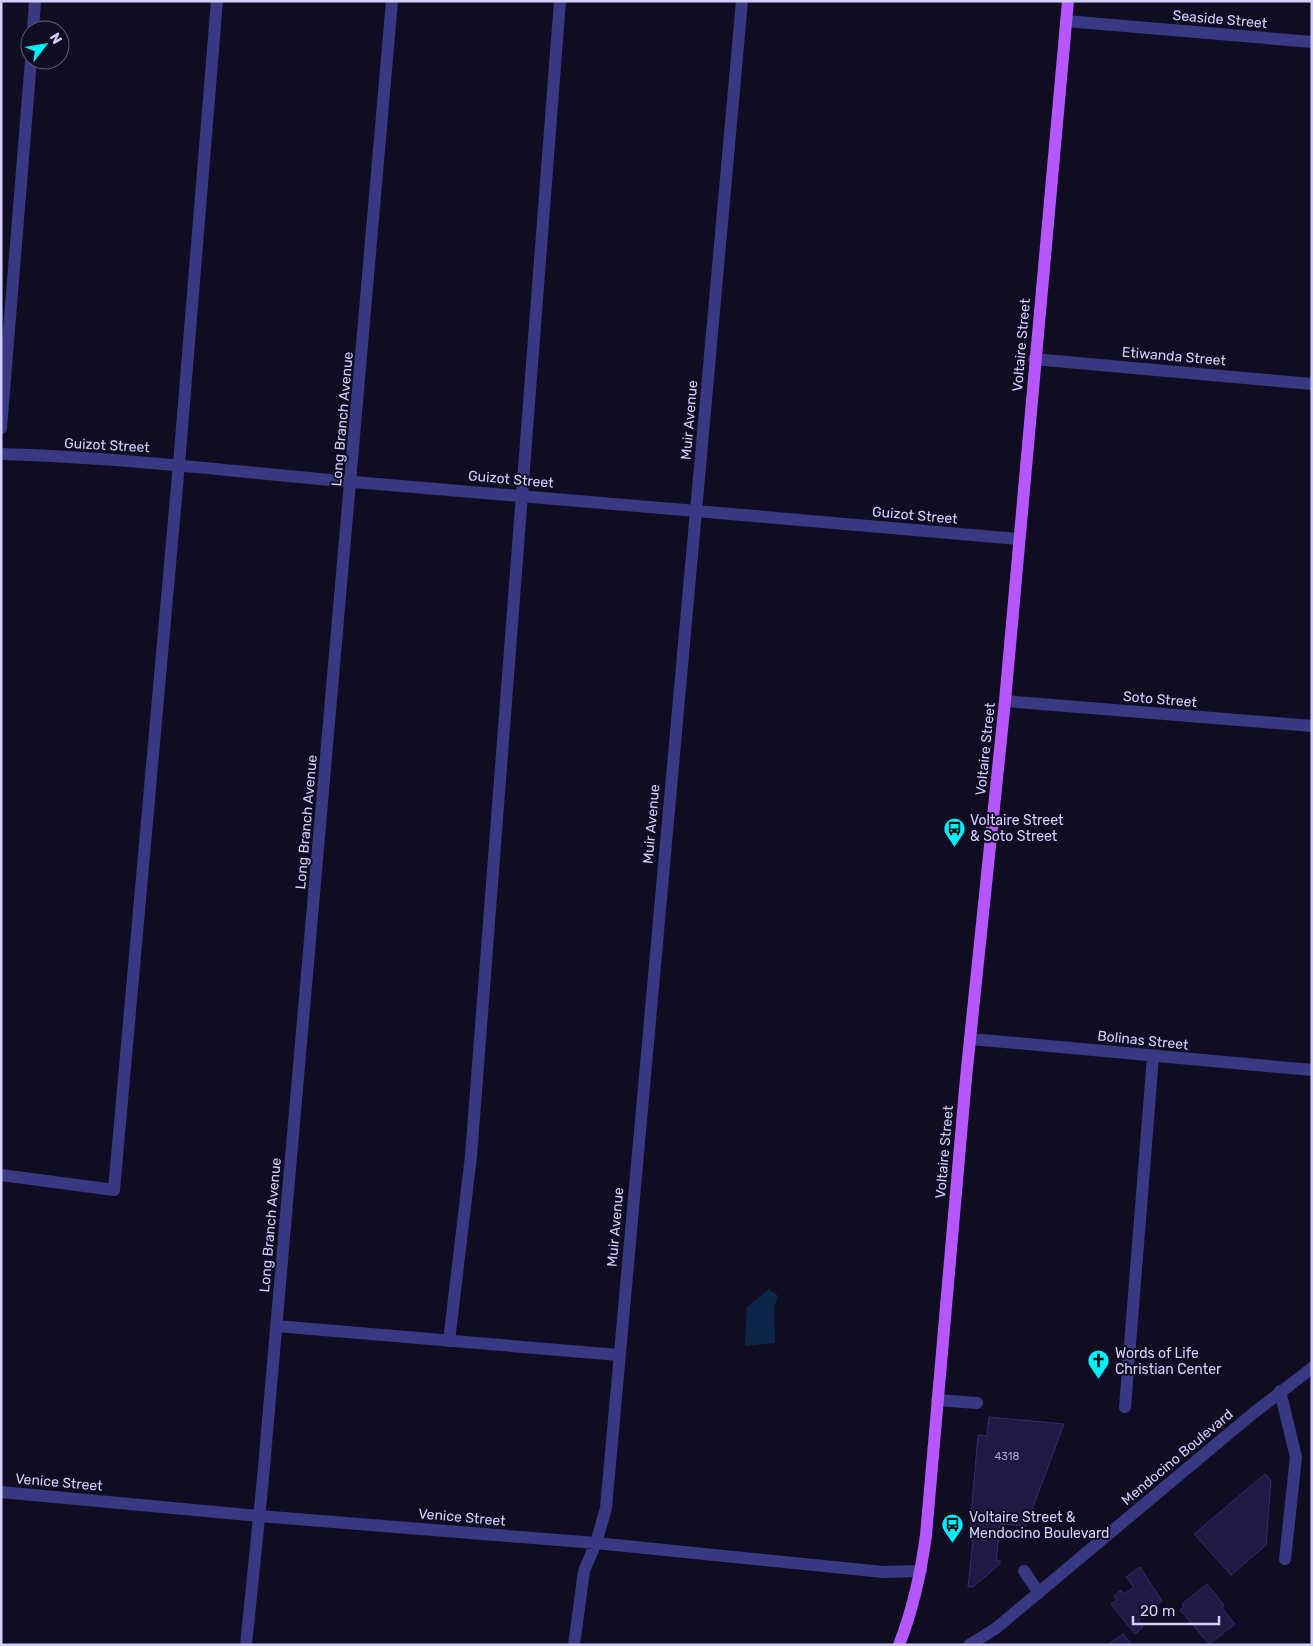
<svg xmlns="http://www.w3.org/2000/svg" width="1313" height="1646" viewBox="0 0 1313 1646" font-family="Rubik,sans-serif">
  <rect width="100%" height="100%" fill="#100d23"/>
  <!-- water -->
  <path fill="#0c2648" d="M769,1289L778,1296L774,1307L775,1343L745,1346L747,1307Z"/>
  <!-- building -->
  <path fill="#1f1944" stroke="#342b70" d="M989,1417L1064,1424L1026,1526L1000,1524L996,1561H1000V1564L973,1587H968L973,1541L969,1539L978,1435L987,1436Z
    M1265,1474L1271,1480L1266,1545L1231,1575L1194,1534Z
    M1140,1567L1162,1601L1138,1620L1143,1627L1135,1634L1111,1604L1117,1600L1114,1596L1121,1590L1124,1594L1134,1587L1126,1577Z
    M1207,1584L1224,1605L1222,1608L1235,1624L1209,1644L1180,1610L1184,1606L1182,1604Z
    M1123,1634L1132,1645H1107Z"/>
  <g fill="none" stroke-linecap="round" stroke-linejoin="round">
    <!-- minor -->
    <path stroke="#383982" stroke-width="12" d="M1066,21L1312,42
      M33,30L35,1
      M1034,359L1312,384
      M1,428L31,60
      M1,454C120,457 236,472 354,482C575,501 797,519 1018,539
      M1005,701L1312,726
      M971,1039L1312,1070
      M1,1175L114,1190L179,464L217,1
      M276,1326L618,1355
      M449,1341L471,1156L560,1
      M1280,1391L1296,1457L1285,1559
      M937,1400L977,1403
      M1125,1407L1153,1057
      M1,1492L259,1516L596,1543L883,1572L921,1571
      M1024,1571L1039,1593
      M246,1645L263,1478L392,1
      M574,1645L584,1571L596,1543L606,1508L742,1
      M969,1645L995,1629L1251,1415L1312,1368"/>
    <!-- major -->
    <path stroke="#b656ff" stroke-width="12" d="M899,1645C913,1609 921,1573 926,1535L966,1078L1005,701L1068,1"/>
  </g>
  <!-- icons -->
  <defs>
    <symbol id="bus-pin" viewBox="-11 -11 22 30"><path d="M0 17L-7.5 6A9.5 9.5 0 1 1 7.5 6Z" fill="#00f0fa" stroke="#100d23"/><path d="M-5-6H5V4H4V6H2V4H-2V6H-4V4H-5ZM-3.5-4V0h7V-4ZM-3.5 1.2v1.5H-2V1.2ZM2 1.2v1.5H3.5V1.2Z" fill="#111"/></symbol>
    <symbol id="church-pin" viewBox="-11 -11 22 30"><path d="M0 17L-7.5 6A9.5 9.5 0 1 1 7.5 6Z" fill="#00f0fa" stroke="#100d23"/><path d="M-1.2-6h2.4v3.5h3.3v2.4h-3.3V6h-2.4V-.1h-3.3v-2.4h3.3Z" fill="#111"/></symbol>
  </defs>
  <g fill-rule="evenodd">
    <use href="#bus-pin" x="942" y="816" width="25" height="34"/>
    <use href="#church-pin" x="1086" y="1348" width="25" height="34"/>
    <use href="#bus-pin" x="940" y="1512" width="25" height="34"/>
  </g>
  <g text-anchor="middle" stroke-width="4" stroke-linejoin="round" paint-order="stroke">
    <!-- number labels -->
    <g font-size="11" fill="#a5a2d0">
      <text x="1007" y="1460">4318</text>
    </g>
    <!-- street labels -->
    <g font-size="14" fill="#d2cfff" stroke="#100d23">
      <text transform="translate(1220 19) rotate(5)" y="5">Seaside Street</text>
      <text transform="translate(1021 345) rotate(-85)" y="5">Voltaire Street</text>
      <text transform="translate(1174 356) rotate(5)" y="5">Etiwanda Street</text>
      <text transform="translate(342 419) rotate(-85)" y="5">Long Branch Avenue</text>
      <text transform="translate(689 420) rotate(-85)" y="5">Muir Avenue</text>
      <text transform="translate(107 445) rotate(3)" y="5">Guizot Street</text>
      <text transform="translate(511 479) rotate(5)" y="5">Guizot Street</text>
      <text transform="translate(915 515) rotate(5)" y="5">Guizot Street</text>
      <text transform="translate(1160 699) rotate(5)" y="5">Soto Street</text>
      <text transform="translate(985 749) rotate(-84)" y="5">Voltaire Street</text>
      <text transform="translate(306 822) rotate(-85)" y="5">Long Branch Avenue</text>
      <text transform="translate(651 824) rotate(-85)" y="5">Muir Avenue</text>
      <text transform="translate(1143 1040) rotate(6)" y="5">Bolinas Street</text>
      <text transform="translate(944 1152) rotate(-85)" y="5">Voltaire Street</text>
      <text transform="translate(270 1225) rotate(-85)" y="5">Long Branch Avenue</text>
      <text transform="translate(615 1227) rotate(-85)" y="5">Muir Avenue</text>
      <text transform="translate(1177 1457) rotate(-40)" y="5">Mendocino Boulevard</text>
      <text transform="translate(59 1482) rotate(5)" y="5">Venice Street</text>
      <text transform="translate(462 1517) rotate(5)" y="5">Venice Street</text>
    </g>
    <!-- poi labels -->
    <g font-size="14" fill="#d2cfff" stroke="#100d23" text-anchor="start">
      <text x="970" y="825">Voltaire Street<tspan x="970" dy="16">&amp; Soto Street</tspan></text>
      <text x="1115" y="1358">Words of Life<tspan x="1115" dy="16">Christian Center</tspan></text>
      <text x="969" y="1522">Voltaire Street &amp;<tspan x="969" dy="16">Mendocino Boulevard</tspan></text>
    </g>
  </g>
  <!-- border -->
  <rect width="1313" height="1646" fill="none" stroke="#d2cfff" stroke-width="5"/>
  <!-- north arrow -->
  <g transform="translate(45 45) rotate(59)"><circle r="24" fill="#100d23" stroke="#5e5b7b"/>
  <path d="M0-4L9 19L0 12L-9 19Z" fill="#00f0fa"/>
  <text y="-8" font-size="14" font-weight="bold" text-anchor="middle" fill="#d2cfff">N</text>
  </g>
  <!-- scale -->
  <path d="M1133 1616v8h86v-8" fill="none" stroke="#d2cfff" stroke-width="2.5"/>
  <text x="1140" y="1616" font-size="15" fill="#d2cfff" stroke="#100d23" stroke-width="4" paint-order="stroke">20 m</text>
</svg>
